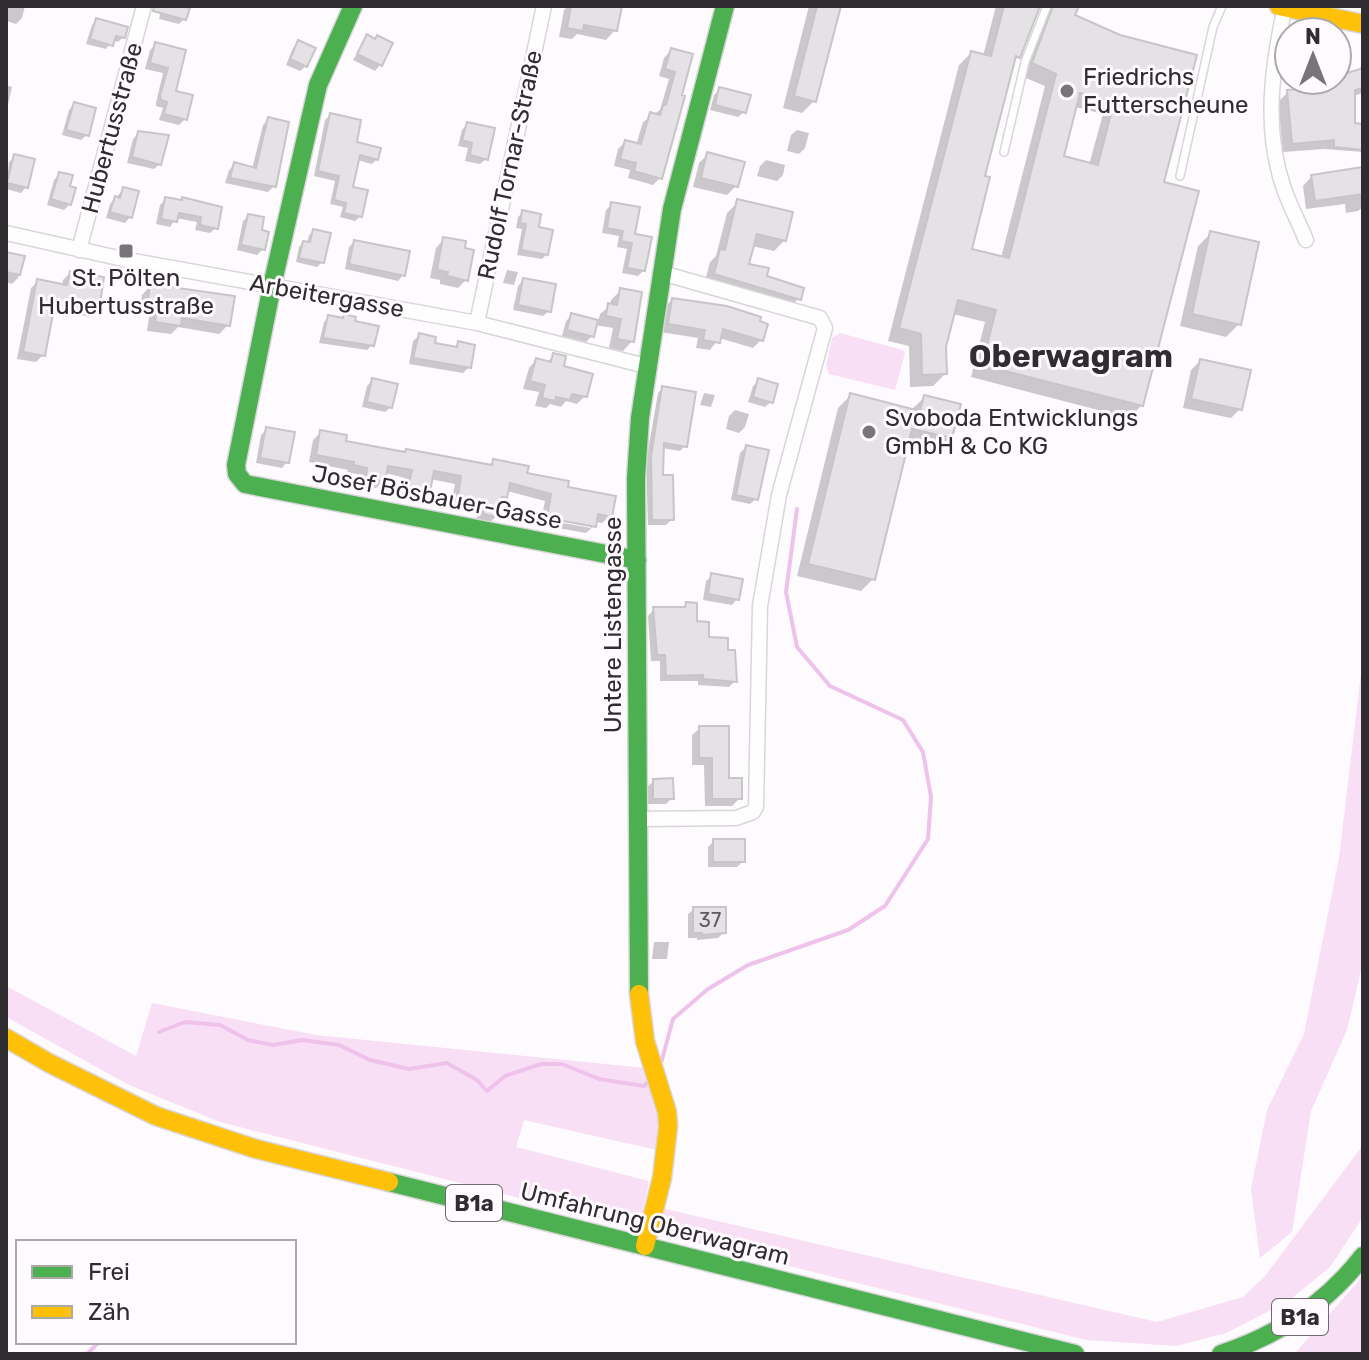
<svg xmlns="http://www.w3.org/2000/svg" width="1369" height="1360" viewBox="0 0 1369 1360" font-family="Rubik,sans-serif">
  <rect width="100%" height="100%" fill="#fdfbfd"/>
  <!-- green -->
  <path fill="#f8dff6" d="M840,333L903,350L905,353L895,390L829,374L826,366L832,338Z
    M1363,657V962L1347,1030L1311,1111L1292,1232L1260,1258L1251,1189L1267,1110L1304,1034L1339,858Z
    M6,986L136,1056L152,1003L316,1035L645,1068L657,1109V1150L524,1120L516,1147L649,1181L641,1221L626,1225L220,1122L129,1085L6,1017Z
    M1363,1145V1217L1330,1267L1287,1302L1226,1333L1176,1346L1086,1340L669,1236L661,1220L665,1209L1157,1322L1243,1297L1265,1276Z
    M1363,1274L1362,1354H1294L1356,1284Z"/>
  <!-- shadow -->
  <path fill="#0003" fill-rule="evenodd" d="M6,6H25L22,18L16,24L6,21Z
    M162,6H187L184,19L179,24L159,19Z
    M568,6H620L615,30L606,40L577,34L572,39L559,37L564,10Z
    M809,6H839L814,101L802,113L783,108Z
    M996,6H1040L1018,57L1013,62L983,177L969,250L1001,258L1045,86L1021,76L1047,6H1076L1072,16L1161,183L1142,405L1129,418L971,377L985,322L953,314L944,347L945,374L933,386L910,387L909,346L888,341L959,65L971,53L983,56ZM1075,107L1103,114L1089,165L1062,158Z
    M97,20L123,37L118,42L112,40L106,49L86,44L92,25Z
    M367,37L380,65L375,71L353,60Z
    M299,42L306,66L300,71L286,65L293,48Z
    M156,44L184,51L173,92L185,119L179,125L159,120L163,108L156,106V103L163,73L145,69L150,50Z
    M671,50L690,56L660,178L653,185L628,178L630,170L614,166L618,149L625,142L636,145L643,122L660,110L669,79L659,76L664,58Z
    M1363,53V93L1353,96V125L1363,126V152L1324,149L1283,152L1278,102L1288,92L1324,89L1333,80L1360,71Z
    M6,85L12,87L6,114Z
    M720,89L744,112L738,117L710,110L714,95Z
    M74,104L87,135L81,140L62,135L69,110Z
    M330,115L354,144L377,159L372,164L357,160L350,188L361,216L355,221L340,217L343,207L330,204L335,181L314,176L325,120Z
    M268,120L274,186L268,192L225,183L229,170L234,165L252,169L263,125Z
    M467,124L486,159L480,164L465,161L468,148L458,146L462,130Z
    M797,130L809,133L805,148L799,154L787,151L791,135Z
    M139,133L160,164L154,169L127,163L133,139Z
    M708,154L736,186L727,195L693,187L699,163Z
    M15,156L26,187L21,193L6,189L9,162Z
    M766,160L785,165L783,175L777,181L757,176L760,166Z
    M1363,169V207L1358,211L1346,213L1345,204L1306,209L1303,186L1312,176Z
    M60,174L68,188L70,204L64,210L47,205L54,180Z
    M124,189L130,217L125,223L106,218L110,204Z
    M166,199L180,202L183,199L216,228L210,233L195,230L197,222L176,218L170,227L156,224L160,205Z
    M738,202L785,240L774,251L752,246L747,265L799,298L788,310L704,285L710,262L716,256L727,213Z
    M612,204L633,235L644,270L638,276L622,273L627,249L617,247L619,236L602,233L606,210Z
    M523,212L536,228L547,254L542,259L517,255L522,229L516,228L518,217Z
    M249,216L259,232L263,249L257,255L237,250L243,221Z
    M314,231L322,262L317,267L296,262L299,247L303,243L307,244L309,235Z
    M1211,233L1239,324L1226,337L1180,326L1198,246Z
    M444,239L466,280L458,288L440,284V280L430,278L436,248Z
    M354,242L403,275L398,281L345,269L349,247Z
    M6,254L23,258L18,278L12,284L6,282Z
    M507,270L518,272L514,285L503,283Z
    M70,273L97,310L90,317L52,310L43,355L36,362L17,359L31,288L38,281L62,286L63,280Z
    M523,280L549,311L543,316L513,310L518,286Z
    M150,286L228,325L219,334L178,327L171,334L147,331L150,310L140,309L142,295Z
    M620,291L632,341L623,351L609,348L613,328L595,325L592,336L586,342L562,336L566,321L572,315L598,322L600,314L610,306L611,300Z
    M672,300L761,340L753,348L719,338L710,350L696,348L698,338L660,332L664,308Z
    M344,316L372,345L367,350L319,343L324,322L329,317L341,320Z
    M419,336L432,344L453,349L459,343L469,367L463,373L409,364L413,341Z
    M554,355L585,396L577,404L566,401L561,407L550,404L546,408L535,406L539,392L523,389L529,368L536,360L546,363Z
    M1200,361L1240,409L1231,418L1183,408L1191,370Z
    M373,380L391,407L385,412L362,407L367,386Z
    M759,380L771,402L765,407L748,402L753,386Z
    M663,388L685,446L680,451L662,448L661,477L672,519L666,525H648L646,462L658,393Z
    M704,393L715,395L711,407L700,405Z
    M850,396L912,409L925,397L950,437L938,449L907,442L873,579L861,591L797,576L838,408Z
    M735,410L749,414L745,427L739,433L726,429L729,416Z
    M267,429L287,462L282,468L256,463L261,435Z
    M321,432L343,442L488,466L493,461L566,489L610,516L602,523L594,522V526L586,533L540,525L541,519L591,528V524L542,515L545,501L507,491L505,497L499,504L497,516L489,523L476,521L479,508L451,503L455,484L430,479L428,491L420,499L402,495L405,478L385,473L383,481L376,488L359,485L361,475L347,472L348,470L309,462L313,440Z
    M746,447L756,499L750,504L731,500L740,453Z
    M712,576L737,599L732,605L703,600L706,581Z
    M686,605L695,623L707,639L726,652L735,681L729,687L698,685V681H660V661H651L648,616L654,609H682Z
    M700,728L727,780L740,798L732,806H705L704,765H692V735Z
    M654,781L672,798L666,804H648V786Z
    M714,841L743,861L737,867H708V847Z
    M694,909L724,932L718,938L697,940V938H688V914Z
    M654,942H669L667,959H652Z"/>
  <g fill="none" stroke-linecap="round" stroke-linejoin="round">
    <!-- stream -->
    <path stroke="#eec2eb" stroke-width="4" d="M159,1032L185,1022L220,1025L248,1040L273,1045L302,1040L339,1045L370,1060L409,1069L447,1063L477,1080L487,1091L505,1076L541,1064H562L599,1079L644,1086L650,1080
      M660,1067L673,1019L708,989L748,965L848,930L885,906L928,839L931,797L923,752L903,720L830,686L797,647L786,592L797,509
      M87,1354L99,1342"/>
  </g>
  <!-- building -->
  <path fill="#e4e2e4" stroke="#c7c5c7" stroke-width="2" fill-rule="evenodd" d="M154,6H181L190,8L186,20L153,11Z
    M571,6H622L617,31L584,25L583,31L567,28Z
    M817,6H841L816,102L794,96Z
    M1004,6H1040L1020,58L1016,56L985,176L990,177L972,249L1009,258L1056,74L1032,63L1053,6H1079L1075,15L1120,35L1197,55L1164,182L1199,191L1143,406L982,365L996,310L958,300L946,347L947,374L922,375L921,334L899,328L971,51L991,56ZM1080,93L1114,102L1098,165L1064,156Z
    M96,18L128,27L125,38L116,36L113,46L90,39Z
    M367,34L375,39L377,35L393,43L382,66L357,54Z
    M298,40L316,48L307,67L290,59Z
    M155,42L186,50L176,91L193,95L187,120L164,114L167,102L161,100L160,96L168,68L150,63Z
    M671,48L693,54L682,95L685,96L662,179L634,171L636,163L620,159L625,140L641,144L650,112L660,115L663,105H666L675,72L665,69Z
    M1363,68V88L1355,90V123L1363,124V150L1334,147V140L1292,144L1287,90L1333,87V80H1337V76Z
    M719,87L751,95L746,113L715,105Z
    M74,102L96,108L89,136L66,130Z
    M330,113L361,120L357,142L381,148L378,160L360,155L353,187L368,190L362,217L344,213L346,203L334,200L339,176L318,171Z
    M268,117L289,122L276,187L230,178L234,162L256,168Z
    M467,122L495,128L488,160L470,155L472,143L462,140Z
    M138,131L169,135L161,165L132,157Z
    M707,152L745,162L738,187L701,178Z
    M14,154L35,159L28,188L7,183Z
    M1363,167V194L1315,201L1311,175Z
    M59,172L73,175L70,186L76,188L71,205L51,199Z
    M123,187L139,191L132,218L110,212L115,196L120,198Z
    M165,197L182,200V197L222,207L218,229L200,225L201,217L179,213L177,222L161,219Z
    M737,199L793,212L786,241L757,234L749,264L769,268L767,276L804,288L801,300L714,274L720,249L725,250Z
    M611,202L640,207L635,234L652,237L645,271L627,268L632,243L621,241L623,231L607,228Z
    M522,210L541,214L539,227L553,230L548,255L521,250L526,224L520,223Z
    M248,214L264,217L262,230L269,232L265,250L241,245Z
    M313,229L331,233L324,263L299,258L303,241L310,242Z
    M1210,231L1259,242L1241,325L1192,314Z
    M443,237L466,241L465,248L474,250L468,281L447,276L448,272L437,270Z
    M354,240L410,251L405,276L349,264Z
    M6,252L25,256L20,275L6,272Z
    M70,271L104,277L99,311L55,303L45,356L23,352L37,279L67,285Z
    M523,278L556,284L551,312L518,305Z
    M150,284L235,296L230,326L182,318L181,326L155,322L158,302L148,300Z
    M620,288L642,292L634,342L617,339L621,319L606,316L608,303L617,305Z
    M672,298L727,306L761,317L760,321L768,324L763,341L723,329L720,343L703,340L705,330L668,324Z
    M571,313L598,320L594,337L567,330Z
    M344,314L356,317L355,321L379,326L374,346L323,338L328,315L343,318Z
    M419,333L436,337L435,343L457,347L458,341L475,345L471,368L413,358Z
    M553,353L566,356L564,366L593,374L587,397L572,394L570,400L556,397L555,401L542,398L545,385L530,381L536,358L551,362Z
    M1200,359L1251,370L1242,410L1191,399Z
    M372,378L398,384L392,408L367,402Z
    M758,378L778,384L773,403L753,397Z
    M662,386L696,392L687,447L664,443L663,475H673L674,520H652L651,456Z
    M850,393L920,411L924,395L961,404L952,438L912,429L875,580L808,564Z
    M266,427L295,432L289,463L260,458Z
    M320,430L347,435L346,441L405,452L406,449L492,465L493,459L529,466L527,473L569,481L568,487L616,496L612,517L598,514L596,527L547,518L551,494L510,483L507,498L502,497L498,517L483,514L485,501L458,496L461,476L434,471L430,492L408,488L412,470L388,466L385,482L366,478L367,468L354,465V462L316,455Z
    M746,445L769,450L758,500L736,495Z
    M711,573L743,579L739,600L708,594Z
    M686,602L697,603V621L709,622V637L728,638V650H735L737,682L703,679V675L666,676L665,655H657L653,607H685Z
    M699,726H729V778H742V799H712V758H699Z
    M673,778L674,799H653V779Z
    M713,839H745V862H713Z
    M693,907H726V933L702,935V933H693Z"/>
  <g fill="none" stroke-linecap="round" stroke-linejoin="round">
    <defs>
      <path id="lane" d="M1004,152L1025,62L1047,6
        M1180,176L1213,27L1222,6"/>
      <path id="street" d="M1285,6C1272,67 1263,129 1284,189C1290,206 1299,223 1306,240
        M6,233L123,259L477,323L646,366
        M79,250L144,6
        M477,323L544,6
        M638,819L736,818L753,812L756,807L760,606L779,495L825,328L820,318L662,273"/>
      <path id="fast" d="M353,6L318,85L272,286L236,465L237,474L245,484L637,560
        M639,994L636,478L640,418L672,209L725,6
        M389,1182L1075,1354
        M1221,1354C1279,1335 1326,1304 1363,1256"/>
      <path id="slow" d="M1279,6L1363,24
        M639,994L645,1041L667,1112L668,1127L662,1178L645,1246
        M6,1038L49,1063L156,1116L256,1149L389,1182"/>
    </defs>
    <!-- lane casing -->
    <use href="#lane" stroke="#d8d6d8" stroke-width="10"/>
    <!-- street casing -->
    <use href="#street" stroke="#d8d6d8" stroke-width="17"/>
    <!-- fast casing -->
    <use href="#fast" stroke="#d8d6d8" stroke-width="21"/>
    <!-- slow casing -->
    <use href="#slow" stroke="#d8d6d8" stroke-width="21"/>
    <!-- lane -->
    <use href="#lane" stroke="#fffeff" stroke-width="7"/>
    <!-- street -->
    <use href="#street" stroke="#fffeff" stroke-width="14"/>
    <!-- fast -->
    <use href="#fast" stroke="#4caf50" stroke-width="18"/>
    <!-- slow -->
    <use href="#slow" stroke="#ffc107" stroke-width="18"/>
  </g>
  <!-- markers -->
  <g fill="#777577" stroke="#fefafe" stroke-width="3">
    <circle cx="1067" cy="91" r="8"/>
    <rect x="118" y="243" width="16" height="16" rx="4"/>
    <circle cx="869" cy="432" r="8"/>
  </g>
  <g text-anchor="middle" stroke-width="6" stroke-linejoin="round" paint-order="stroke">
    <!-- number labels -->
    <g font-size="20" fill="#5c5a5c">
      <text x="710" y="927">37</text>
    </g>
    <!-- shield labels -->
    <g fill="#fefafe" stroke="#6d6a6d" stroke-width="2">
      <rect x="446" y="1185" width="56" height="36" rx="6"/>
      <rect x="1272" y="1299" width="56" height="36" rx="6"/>
    </g>
    <g font-size="22" font-weight="bold" fill="#2f2d2f">
      <text x="474" y="1211">B1a</text>
      <text x="1300" y="1325">B1a</text>
    </g>
    <!-- poi labels -->
    <g font-size="24" fill="#2f2d2f" stroke="#fefafe" text-anchor="start">
      <text x="1083" y="85">Friedrichs<tspan x="1083" dy="28">Futterscheune</tspan></text>
      <text x="126" y="286" text-anchor="middle">St. Pölten<tspan x="126" dy="28">Hubertusstraße</tspan></text>
      <text x="885" y="426">Svoboda Entwicklungs<tspan x="885" dy="28">GmbH &amp; Co KG</tspan></text>
    </g>
    <!-- street labels -->
    <g font-size="24" fill="#2f2d2f" stroke="#fefafe">
      <text transform="translate(112 128) rotate(-75)" y="8">Hubertusstraße</text>
      <text transform="translate(510 165) rotate(-78)" y="8">Rudolf Tornar-Straße</text>
      <text transform="translate(327 296) rotate(10)" y="8">Arbeitergasse</text>
      <text transform="translate(437 497) rotate(11)" y="8">Josef Bösbauer-Gasse</text>
      <text transform="translate(613 625) rotate(-90)" y="8">Untere Listengasse</text>
      <text transform="translate(655 1224) rotate(14)" y="8">Umfahrung Oberwagram</text>
    </g>
    <!-- district labels -->
    <g font-size="32" font-weight="bold" fill="#2f2d2f" stroke="#fefafe">
      <text x="1071" y="367">Oberwagram</text>
    </g>
  </g>
  <!-- border -->
  <rect width="1369" height="1360" fill="none" stroke="#2f2d2f" stroke-width="16"/>
  <!-- legend -->
  <rect x="16" y="1240" width="280" height="104" fill="#fefafe" stroke="#aba8ab" stroke-width="2"/>
  <rect x="32" y="1266" width="40" height="12" fill="#4caf50" stroke="#aba8ab" stroke-width="2"/>
  <text x="88" y="1280" font-size="24" fill="#2f2d2f">Frei</text>
  <rect x="32" y="1306" width="40" height="12" fill="#ffc107" stroke="#aba8ab" stroke-width="2"/>
  <text x="88" y="1320" font-size="24" fill="#2f2d2f">Zäh</text>
  <!-- north arrow -->
  <g transform="translate(1313 56)"><circle r="38" fill="#fefafe" stroke="#aba8ab" stroke-width="2"/>
  <path d="M0-6L14 30L0 20L-14 30Z" fill="#777577"/>
  <text y="-12" font-size="22" font-weight="bold" text-anchor="middle" fill="#2f2d2f">N</text>
  </g>
</svg>
